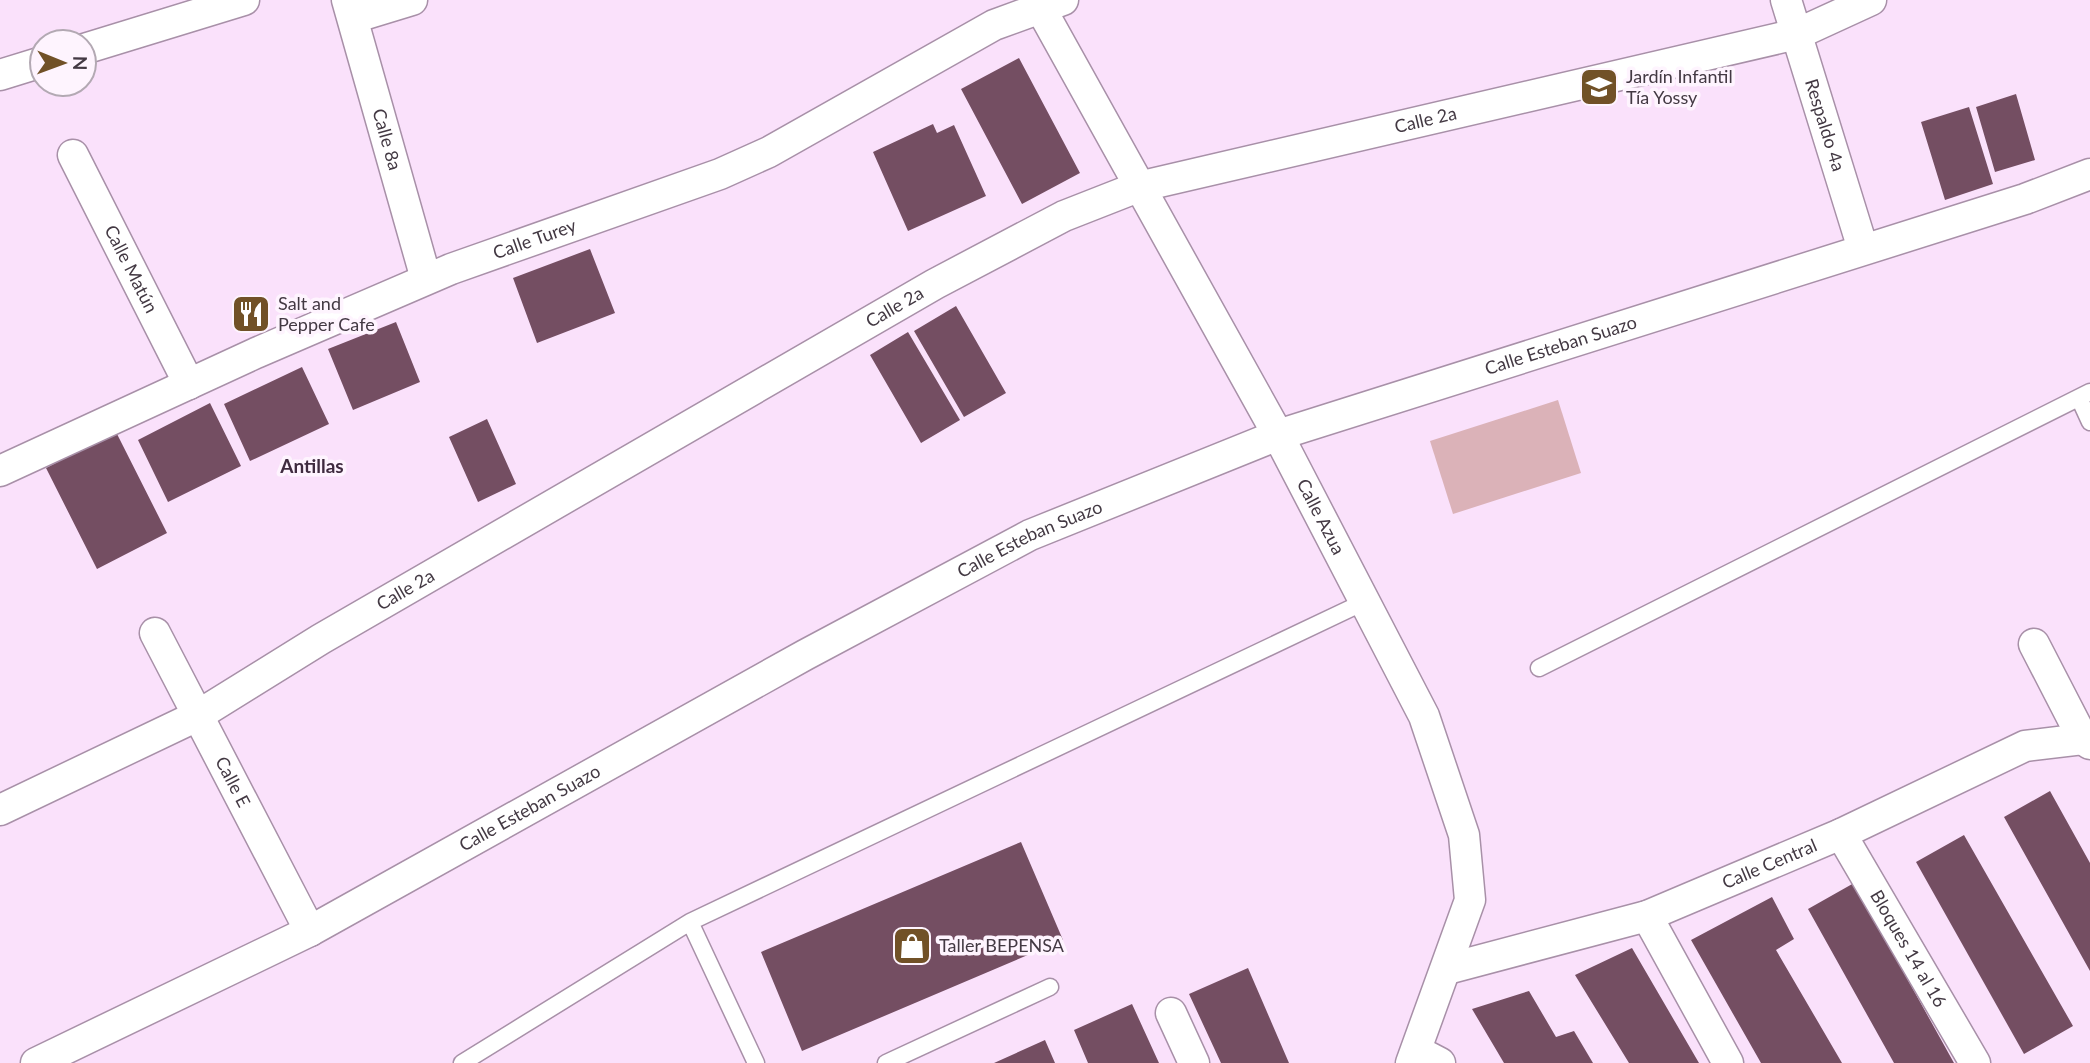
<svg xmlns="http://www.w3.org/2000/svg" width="2090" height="1063" viewBox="0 0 2090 1063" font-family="Lato,sans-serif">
  <rect width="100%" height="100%" fill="#fae1fb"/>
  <!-- green -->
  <path fill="#dbb2b8" d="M1558,400L1581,473L1453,514L1430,441Z"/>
  <!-- building -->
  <path fill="#744e62" d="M1019,58L1080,173L1022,204L961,89Z
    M2016,94L2035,160L1995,172L1976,107Z
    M1969,107L1993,184L1945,200L1921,122Z
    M933,124L937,133L954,125L986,196L908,231L873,152Z
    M590,249L615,313L537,343L513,278Z
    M956,306L1006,393L964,417L914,331Z
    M396,322L420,382L353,410L328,349Z
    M908,332L960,420L921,443L870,355Z
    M302,367L329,424L250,461L224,404Z
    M210,403L241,466L168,502L138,440Z
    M487,419L516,484L478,502L449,437Z
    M116,432L167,533L97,569L46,468Z
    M2050,791L2090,863V971L2004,817Z
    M1964,835L2073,1026L2024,1054L1916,862Z
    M1021,842L1063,940L802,1051L761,952Z
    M1854,883L1954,1063H1894L1808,909Z
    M1772,897L1794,939L1776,950L1842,1063H1761L1691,940Z
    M1632,948L1699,1063H1629L1575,975Z
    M1248,968L1289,1063H1221L1189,994Z
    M1529,991L1556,1037L1574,1031L1593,1063H1504L1472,1009Z
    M1132,1004L1159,1063H1088L1074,1030Z
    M1045,1040L1055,1063H994Z"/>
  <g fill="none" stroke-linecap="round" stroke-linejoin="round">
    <defs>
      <path id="lane" d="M2079,398L2090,422
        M1539,668L2090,392
        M690,922L756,1063
        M462,1063L690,922L1364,602
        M886,1063L1050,987"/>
      <g id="street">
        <path id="s1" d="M347,0L426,279"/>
        <path id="s2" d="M1036,0L1278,435L1424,716L1464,835L1470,900L1411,1063"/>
        <path id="s3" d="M1786,0L1863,249"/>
        <path d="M353,18L412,0"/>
        <path d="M84,49L244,0"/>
        <path d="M0,75L42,62"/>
        <path id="s4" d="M73,155L189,384"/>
        <path id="s5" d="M0,471L256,353L451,269L720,174L769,152L994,25L1063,0"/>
        <path id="s6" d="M155,633L310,931"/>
        <path d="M2034,644L2083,739L2090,744"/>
        <path id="s7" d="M0,810L197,716L321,639L935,284L1064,216L1138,187L1797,34L1871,0"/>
        <path id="s8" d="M1841,834L1975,1063"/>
        <path d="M1647,916L1728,1063"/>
        <path id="s9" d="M1447,969L1647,916L1841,834L2025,746L2083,739"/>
        <path d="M1171,1013L1194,1063"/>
        <path d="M1417,1051L1440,1063"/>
        <path id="s10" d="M36,1063L310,931L805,655L1030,535L1278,435L2025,199L2090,174"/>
      </g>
    </defs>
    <!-- lane casing -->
    <use href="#lane" stroke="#a890a8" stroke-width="19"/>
    <!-- street casing -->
    <use href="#street" stroke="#a890a8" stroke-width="33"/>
    <!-- lane -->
    <use href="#lane" stroke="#fff" stroke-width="16"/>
    <!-- street -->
    <use href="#street" stroke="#fff" stroke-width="30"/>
  </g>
  <!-- icons -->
  <defs>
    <symbol id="university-square" viewBox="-11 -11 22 22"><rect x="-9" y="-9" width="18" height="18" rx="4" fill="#715127" stroke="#fef4fe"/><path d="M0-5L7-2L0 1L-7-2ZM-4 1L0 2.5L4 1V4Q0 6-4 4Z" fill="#fff"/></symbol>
    <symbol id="restaurant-square" viewBox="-11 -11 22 22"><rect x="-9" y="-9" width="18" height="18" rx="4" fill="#715127" stroke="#fef4fe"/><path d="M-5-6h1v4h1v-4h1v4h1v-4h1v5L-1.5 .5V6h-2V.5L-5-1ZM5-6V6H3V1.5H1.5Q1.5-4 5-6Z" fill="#fff"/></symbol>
    <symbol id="shop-square" viewBox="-11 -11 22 22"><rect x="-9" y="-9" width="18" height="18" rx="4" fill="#715127" stroke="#fef4fe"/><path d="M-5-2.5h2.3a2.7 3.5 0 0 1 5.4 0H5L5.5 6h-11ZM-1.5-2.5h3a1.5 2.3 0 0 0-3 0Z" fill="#fff"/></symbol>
  </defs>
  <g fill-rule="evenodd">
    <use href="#university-square" x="1577" y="65" width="44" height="44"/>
    <use href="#restaurant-square" x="229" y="292" width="44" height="44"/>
    <use href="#shop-square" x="890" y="924" width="44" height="44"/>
  </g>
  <g text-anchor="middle" stroke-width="7" stroke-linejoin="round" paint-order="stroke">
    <!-- poi labels -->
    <g font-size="18" fill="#433943" stroke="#fef4fe" text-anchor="start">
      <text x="1626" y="83">Jardín Infantil<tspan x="1626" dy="21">Tía Yossy</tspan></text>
      <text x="278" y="310">Salt and<tspan x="278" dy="21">Pepper Cafe</tspan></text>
      <text x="939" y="952">Taller BEPENSA</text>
    </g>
    <!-- street labels -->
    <g font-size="18" fill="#433943" stroke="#fef4fe">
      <text dy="6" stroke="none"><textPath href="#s7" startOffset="1594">Calle 2a</textPath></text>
      <text dy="6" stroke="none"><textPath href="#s3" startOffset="131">Respaldo 4a</textPath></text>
      <text dy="6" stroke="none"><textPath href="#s1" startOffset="145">Calle 8a</textPath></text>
      <text dy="6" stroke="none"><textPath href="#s5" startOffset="583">Calle Turey</textPath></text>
      <text dy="6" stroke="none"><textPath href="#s4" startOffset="128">Calle Matún</textPath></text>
      <text dy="6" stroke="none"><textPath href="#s7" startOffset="1027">Calle 2a</textPath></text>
      <text dy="6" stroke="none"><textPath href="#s10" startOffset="1690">Calle Esteban Suazo</textPath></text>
      <text dy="6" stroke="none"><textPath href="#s2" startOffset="590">Calle Azua</textPath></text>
      <text dy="6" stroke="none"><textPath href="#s10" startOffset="1124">Calle Esteban Suazo</textPath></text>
      <text dy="6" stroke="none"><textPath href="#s7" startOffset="462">Calle 2a</textPath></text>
      <text dy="6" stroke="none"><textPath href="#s6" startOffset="168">Calle E</textPath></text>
      <text dy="6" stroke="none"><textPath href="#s10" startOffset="556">Calle Esteban Suazo</textPath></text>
      <text dy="6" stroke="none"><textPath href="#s9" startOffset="340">Calle Central</textPath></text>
      <text dy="6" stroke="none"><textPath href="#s8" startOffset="133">Bloques 14 al 16</textPath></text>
    </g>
    <!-- neighbourhood labels -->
    <g font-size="19" font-weight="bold" fill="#3f2b3f" stroke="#fef4fe">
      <text x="312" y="473">Antillas</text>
    </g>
  </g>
  <!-- north arrow -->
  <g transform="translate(63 63) rotate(91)"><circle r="33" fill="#fef4fe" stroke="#b3a9b3" stroke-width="2"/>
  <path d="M0-5L12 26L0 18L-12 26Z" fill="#715127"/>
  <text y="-10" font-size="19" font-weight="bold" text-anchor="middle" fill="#433943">N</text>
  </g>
</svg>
